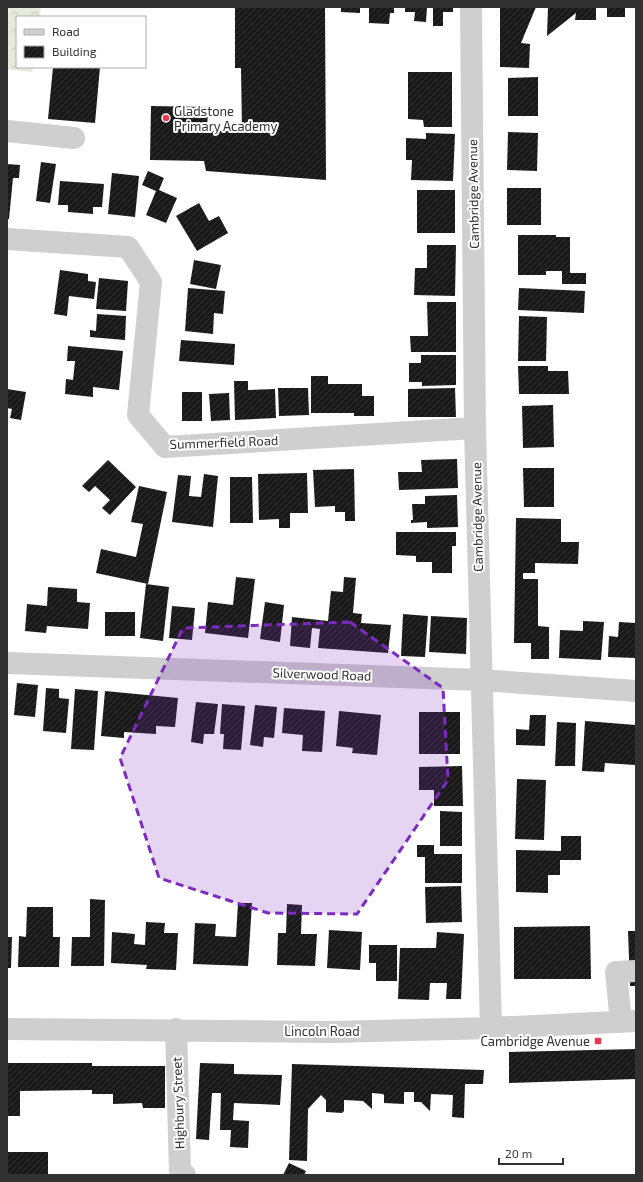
<svg xmlns="http://www.w3.org/2000/svg" width="643" height="1182" viewBox="0 0 643 1182" font-family="'Exo 2',sans-serif">
  <defs>
    <pattern id="forest-crowns" width="20" height="18" patternUnits="userSpaceOnUse"><rect width="20" height="18" fill="#e6ebde"/><path d="M2 6a3 3 0 1 1 6 0M12 15a3 3 0 1 1 6 0" fill="none" stroke="#c6cabf"/></pattern>
    <pattern id="building-hatch" width="6" height="6" patternUnits="userSpaceOnUse"><rect width="6" height="6" fill="#191919"/><path d="M-1 1l2-2M0 6l6-6M5 7l2-2" fill="none" stroke="#323232"/></pattern>
  </defs>
  <rect width="100%" height="100%" fill="#fff"/>
  <!-- forest -->
  <path fill="url(#forest-crowns)" d="M7,7H41L40,17H17V67H33L32,72L7,69Z"/>
  <!-- building -->
  <path fill="url(#building-hatch)" d="M235,7H325L326,180L206,171L204,161L150,160L151,106L208,107L207,131H242L241,68H235Z
    M341,7H360V13L341,12Z
    M369,7H394V13H390L389,24L369,23Z
    M405,7H427L426,22L414,21L415,12H405Z
    M433,7H453V12H443V26H433Z
    M500,7H536L521,43L530,44L529,68L500,67Z
    M548,7H596V20H575L576,13L547,36Z
    M607,7H625V17H607Z
    M53,67H100L95,123L48,119Z
    M408,72H452V127H424L423,120L408,119Z
    M538,77V116H508V78Z
    M508,132L538,133L537,171L507,170Z
    M426,133L455,134L453,181L411,180L412,160H406V138L426,139Z
    M41,162L56,164L50,203L36,201Z
    M7,164L20,165L19,178H13L9,219H7Z
    M148,171L164,178L159,190L177,198L166,223L146,215L156,191L142,185Z
    M112,173L139,176L135,217L108,214Z
    M60,181L104,184L102,207H93V214L68,212V205H58Z
    M507,188H541V225H507Z
    M417,190H455V233H417Z
    M199,203L209,221L219,216L228,233L197,251L176,216Z
    M518,235H556V237H570V273H586V284H562V271H546V275H518Z
    M427,245H456L455,296L414,295L415,268H427Z
    M194,260L221,265L216,289L190,284Z
    M60,270L88,274V281L96,282L94,299L69,296L67,316L54,314Z
    M99,278L128,281L126,311L96,309Z
    M188,288L225,291L223,314L214,313L213,334L185,331Z
    M519,288L585,291L584,313L518,310Z
    M427,302H456V352H411L410,336H428Z
    M97,314L126,316L125,340L90,337V330L96,331Z
    M519,316L547,317L546,361H518Z
    M181,340L235,344L234,365L179,361Z
    M68,346L123,351L119,390L93,387V397L65,394L66,379L73,380L75,361H67Z
    M421,355H456V385L422,386V382H409V363H421Z
    M518,366H548V371H568L569,394H519Z
    M311,376H328V384H362V396H374V416H354V413H311Z
    M234,381H248V390L275,389L276,418L235,420Z
    M278,388H308L309,415L279,416Z
    M455,388L456,417H408V389Z
    M7,389L26,392L21,420L10,418L12,409L7,408Z
    M182,392H202V421H182Z
    M229,393L230,420L211,421L209,394Z
    M553,405L554,447L523,448L522,406Z
    M457,459L458,488L399,490L398,472H422L421,460Z
    M108,460L136,487L110,515L102,508L110,500L95,486L89,492L82,486Z
    M523,468H554V507H524Z
    M354,469L355,521H345V512H335V506L315,507L313,470Z
    M307,473L308,513H290V528H279V519L259,520L258,474Z
    M204,474L218,476L213,527L172,522L178,475L191,476L189,496L201,497Z
    M230,477H252L253,523H230Z
    M139,486L167,492L148,584L96,573L101,549L136,557L143,524L131,522Z
    M457,495L458,527L427,528V522L411,523V520H413L412,504H425V496Z
    M516,518L561,519V542H579L578,564L535,563V573H523V579H538V626L549,627V659H531V643H514Z
    M396,532H456V546H452V573H432V562H416V556L396,555Z
    M236,577L255,579L248,638L205,633L208,602L233,605Z
    M344,577L356,578L353,613L362,614L361,623L391,625L388,653L318,648L320,629L312,628L310,648L290,646L292,617L328,621L331,591L343,592Z
    M146,584L169,587L163,641L140,638Z
    M48,587L77,589V602L90,603L88,629L47,626L46,633L25,631L27,604L47,606Z
    M265,602L284,605L280,642L260,639Z
    M172,606L195,608L192,640L169,638Z
    M105,612H135V636H105Z
    M403,614L428,616L425,657L401,656Z
    M431,616L467,618L466,654L429,652Z
    M583,621L604,622L601,660L559,658L560,630L583,631Z
    M619,622L636,623V658L608,657L609,636L618,637Z
    M17,683L38,685L35,717L14,715Z
    M46,688L59,689V698L69,699L66,733L43,731Z
    M75,689L98,691L94,750L71,749Z
    M105,691L178,698L175,727L156,726V734L124,732V738L101,736Z
    M196,702L218,704L214,734H204L203,744L191,742Z
    M222,704L245,706L241,750L223,749L224,734H220Z
    M255,705L277,707L274,738L264,737L263,747L250,745Z
    M284,708L325,711L322,752L302,751L303,735L282,733Z
    M339,711L381,715L377,755L352,753L353,748L336,746Z
    M419,712H460V754H419Z
    M530,715H546L545,746L516,745V729L529,730Z
    M585,721L636,725L635,765L605,763L604,772L582,771Z
    M557,722L576,723L575,766H555Z
    M462,766L463,806H434V790H419V767Z
    M517,779L546,780L544,840L515,839Z
    M440,811L462,812V846H440Z
    M561,836H581V860H560V875H548V893L516,892V850L561,851Z
    M417,845H434V854H462V883H425V857H417Z
    M461,886L462,922L426,923L425,887Z
    M90,899L105,900L104,966H71L72,937H90Z
    M238,903H252L248,966L193,964L195,923L216,924L215,936L236,937Z
    M287,904L302,905L301,934H317L315,966L277,965L278,933H286Z
    M27,907H53V937H60L59,967H18L19,936L26,937Z
    M146,922L165,923L164,933H178L176,970L146,969L147,965L111,963L112,932L135,934L134,944L145,945Z
    M590,926L591,979H514V927Z
    M329,930L362,932L360,970L327,968Z
    M628,931H636V986H630Z
    M437,932L464,934L461,999H446L447,983H430L429,1000L398,999L400,948H436Z
    M7,937H12L11,968H7Z
    M369,945H397V981H376V963H369Z
    M636,1049V1079L509,1083V1052Z
    M7,1063H92V1066H165V1108H143L142,1103L113,1104V1094H92V1090L20,1091V1116H7Z
    M200,1063L234,1064V1074L282,1075L280,1105L234,1103L233,1120L249,1121L248,1148L230,1147L231,1130H220L221,1093H212L209,1140L196,1139Z
    M292,1064L484,1070L483,1084H465L464,1118L452,1117L453,1095L431,1094L430,1111L421,1102H414V1092H404V1104L384,1103V1095L383,1094L372,1093V1109L363,1101L344,1100V1111L342,1113L326,1112V1100L321,1095L308,1109L307,1161L289,1160Z
    M7,1152H48V1175H7Z
    M289,1163L306,1171L304,1175H283Z"/>
  <g fill="none" stroke-linecap="round" stroke-linejoin="round">
    <!-- minor -->
    <path stroke="#cfcfcf" stroke-width="22" d="M471,7L475,428L491,1028
      M7,131L74,138
      M7,239L128,247L151,282L138,415L165,447L475,428
      M7,663L481,680L636,691
      M621,1022L616,972L636,971
      M7,1029L333,1032L491,1028L636,1021
      M176,1029L180,1172L185,1175"/>
  </g>
  <!-- marked area -->
  <path fill="#7b2cbf" fill-opacity="0.2" stroke="#7b2cbf" stroke-width="3" stroke-dasharray="8 5" stroke-linejoin="round" d="M350,622L443,688L448,780L357,914L268,913L159,878L120,758L183,628Z"/>
  <!-- markers -->
  <g fill="#e53950" stroke="#fff" stroke-width="1.5">
    <circle cx="166" cy="118" r="4"/>
    <rect x="594" y="1037" width="8" height="8" rx="2"/>
  </g>
  <g text-anchor="middle" stroke-width="4" stroke-linejoin="round" paint-order="stroke">
    <!-- poi labels -->
    <g font-size="13" fill="#323232" stroke="#fff" text-anchor="start">
      <text x="174" y="116">Gladstone<tspan x="174" dy="15">Primary Academy</tspan></text>
      <text x="590" y="1046" text-anchor="end">Cambridge Avenue</text>
    </g>
    <!-- street labels -->
    <g font-size="13" fill="#323232" stroke="#fff">
      <text transform="translate(473 194) rotate(-91)" y="5">Cambridge Avenue</text>
      <text transform="translate(224 442) rotate(-2)" y="5">Summerfield Road</text>
      <text transform="translate(477 517) rotate(-91)" y="5">Cambridge Avenue</text>
      <text transform="translate(322 674) rotate(2)" y="5">Silverwood Road</text>
      <text x="322" y="1036">Lincoln Road</text>
      <text transform="translate(178 1103) rotate(-92)" y="5">Highbury Street</text>
    </g>
  </g>
  <!-- border -->
  <rect width="643" height="1182" fill="none" stroke="#323232" stroke-width="16"/>
  <!-- legend -->
  <rect x="16" y="16" width="130" height="52" fill="#ffffff" stroke="#adadad"/>
  <rect x="24" y="29" width="20" height="6" fill="#cfcfcf" stroke="#adadad"/>
  <text x="52" y="36" font-size="12" fill="#323232">Road</text>
  <rect x="24" y="46" width="20" height="12" fill="url(#building-hatch)" stroke="#adadad"/>
  <text x="52" y="56" font-size="12" fill="#323232">Building</text>
  <!-- scale -->
  <path d="M499 1158v6h64v-6" fill="none" stroke="#323232" stroke-width="2"/>
  <text x="505" y="1158" font-size="12" fill="#323232" stroke="#ffffff" stroke-width="3" paint-order="stroke">20 m</text>
</svg>
